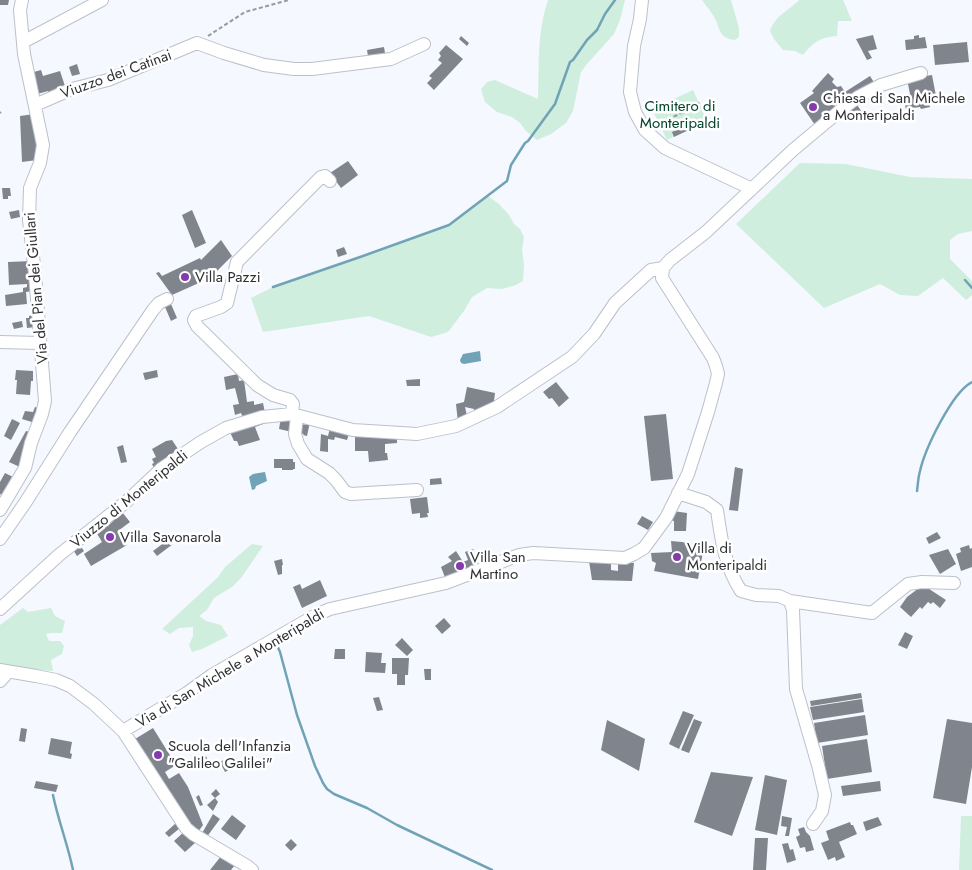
<svg xmlns="http://www.w3.org/2000/svg" width="972" height="870" viewBox="0 0 972 870" font-family="Jost,sans-serif">
  <rect width="100%" height="100%" fill="#f5f8fe"/>
  <!-- green -->
  <path fill="#cfeedd" d="M548,0H625L620,20L614,34L587,64L581,72L573,111L566,123L551,134L537,140L526,131L520,123L512,117L497,112L485,102L481,89L487,82L495,80L538,99C539,65 537,32 548,0Z
    M702,0H731L739,28V37L735,40C718,38 721,29 714,17C711,11 706,6 702,0Z
    M799,0H843L852,21H838L837,36C821,37 813,42 803,55L795,51L783,50L774,39L770,31C775,15 789,11 799,0Z
    M693,90L707,121L667,140L652,109Z
    M800,163L846,164L910,177L972,179V231L958,234L950,240V259L972,281V295L966,300L943,278L918,296L900,295L880,284L824,308L736,224Z
    M488,196L499,204L509,215L514,224L520,229L524,237L522,250L524,265L523,281L516,285L502,289L487,288L472,297L464,311L448,332L431,337L369,316L263,332L251,298L273,287L363,256L449,225Z
    M252,544L263,546L241,578L232,587L214,598L207,610L199,616L206,621L221,625L228,636L202,649L192,652L189,645L193,636V627L179,628L170,634L162,629L218,577L225,567Z
    M23,608L28,612L51,608L55,616L65,621L62,633H51L46,634L49,641H60L64,646L62,654L51,660L53,671L16,668L0,664V625Z
    M961,816H972V870H959Z"/>
  <!-- water -->
  <path fill="#71a3b7" d="M480,351L481,361L464,364L461,363L460,360L463,354Z
    M265,472L267,481L256,486L255,489L252,490L249,477L253,474Z"/>
  <g fill="none" stroke-linecap="round" stroke-linejoin="round">
    <!-- stream -->
    <path stroke="#71a3b7" stroke-width="2.5" d="M965,280L972,288
      M273,287L363,256L449,225L507,181L511,165L525,143L528,141L555,104L570,62L573,60L587,40L597,30L605,14L615,0
      M917,491C918,484 918,478 920,471C925,449 952,392 972,382
      M277,645L280,652L297,715L315,766L323,783L327,789L334,794L367,808L397,825L492,870
      M53,795C58,820 68,845 73,870"/>
  </g>
  <!-- building -->
  <path fill="#80848d" fill-rule="evenodd" d="M0,0H9L8,5H0Z
    M873,35L877,49L868,51L872,58L867,60L856,39Z
    M919,35V38L925,37L927,48L906,50L905,40L914,39V36Z
    M461,36L469,43L467,46L459,39Z
    M967,42L969,62L935,65L933,45Z
    M446,45L463,59L434,90L427,83L432,78L429,76L442,63L438,60L441,56L439,53Z
    M384,47L385,53L368,56L367,50Z
    M77,64L80,74L72,76L69,67Z
    M41,70L43,76L60,71L65,86L48,92V91L34,95L30,73Z
    M828,73L834,79L832,82L837,87L841,86L845,92L870,76L875,84L815,125L800,103L814,93L812,91Z
    M932,75L936,96L929,97L930,107L921,109L920,107L906,109L902,94H910L907,79Z
    M699,102L701,108L693,112L691,106Z
    M855,102L864,115L855,122L846,109Z
    M34,114L38,134L37,160L22,162L20,116Z
    M693,123L695,127L674,137L672,132Z
    M348,161L358,175L341,188L330,173Z
    M2,188H10L11,196H8V199H3Z
    M19,210L20,217L11,219L9,212Z
    M192,210L206,243L195,248L182,215Z
    M221,240L232,256L210,278L172,295L156,273L159,272L162,276L200,258L201,260Z
    M344,247L347,254L338,257L336,250Z
    M32,261L33,291L26,292L27,304L6,306L5,295L23,292V288L27,287V284L9,285L8,262Z
    M171,304L177,318L171,321L165,307Z
    M33,315L35,327L27,328L26,318H29V316Z
    M22,321L23,327L14,329L12,323Z
    M16,370L33,371V381H31L30,395L16,394L17,380H15Z
    M157,370L158,377L145,380L143,373Z
    M238,374L239,381L244,380L247,402L254,401V405L263,403L265,413L244,421L241,413L235,415L233,405L239,404L235,388L226,390L224,377Z
    M420,379V386H407L406,380Z
    M556,382L569,398L559,407L552,398L549,399L543,392Z
    M467,387L495,393L493,408L458,423L456,404L464,402ZM465,407L474,409V413L467,416Z
    M35,407L39,408L35,423L22,419L25,411L33,412Z
    M666,414L673,479L651,481L644,416Z
    M281,417L294,419L292,432L279,429Z
    M12,419L20,423L11,440L4,436Z
    M264,419L266,423L255,427L260,440L239,446L237,441H234L230,432Z
    M300,420L310,422L307,436L303,435L304,434L298,433Z
    M330,428L349,434L347,440L335,437L334,440L328,439V452L320,451L321,434L328,436Z
    M26,431L33,433L22,468L9,462Z
    M355,435H397V443L385,444V453H387L388,460L369,462L368,451H355Z
    M172,440L180,452L155,470L152,464L154,463L152,459L156,457L152,449L166,441Z
    M123,445L127,462L121,463L117,447Z
    M274,459H293V462H295V469H293V470H282V468H274Z
    M735,467L743,469L738,511L729,510Z
    M5,473L17,479L7,498L0,494V482Z
    M441,478L442,484L430,485V479Z
    M427,497L429,513H427L428,517L420,518V513L412,514L410,499Z
    M673,511L687,513L686,531H674V521L669,520Z
    M122,512L130,522L118,531L127,545L91,566L84,554L102,542L96,532L111,523Z
    M642,516L653,522L648,530L637,524Z
    M937,532L941,538L929,544L926,538Z
    M169,539L173,544L157,556L153,551Z
    M671,541L682,542L704,546L698,579L654,571L656,563L652,561L651,553L672,552Z
    M79,544L84,551L77,556L72,548Z
    M969,545L970,549L972,548V567L961,571L956,554L961,552L960,548Z
    M473,549L478,564L446,580L441,567L452,561L448,557L456,551L463,562L468,560L465,552Z
    M948,549L956,564L940,574L929,555Z
    M282,559L283,565H282V574L278,575L274,561Z
    M589,561L611,562V570L618,571V562L634,563L632,581L592,580Z
    M320,580L327,596L302,608L293,587L300,584L302,589Z
    M923,585L946,600L940,608L933,602L931,604L928,602L922,609L920,607L911,617L900,607L907,597Z
    M444,618L451,626L442,634L435,626Z
    M905,632L913,636L907,649L898,645Z
    M402,638L413,650L407,656L395,645Z
    M335,649H345V659H334Z
    M366,652L382,653L381,663H386L385,673L365,672Z
    M392,658H409L408,675H405V685H397V674H392Z
    M424,669H431V680H425Z
    M861,693L862,698L811,706L810,701Z
    M379,697L383,710L377,711L373,698Z
    M862,699L864,712L813,720L810,707Z
    M683,711L694,715L679,749L669,744Z
    M865,715L868,735L817,743L814,723Z
    M694,719L702,722L689,753L681,750Z
    M947,719L972,723V767L966,804L933,798Z
    M607,720L645,739L639,771L601,750Z
    M21,728L27,729L25,742L19,741Z
    M153,728L176,765L165,772L169,779L179,773L188,787L203,825L198,832L193,829L135,739Z
    M51,738L72,742L70,753L72,754L71,759L48,754Z
    M867,739L872,772L827,779L822,746Z
    M206,756L209,763L203,766L199,760Z
    M229,757L234,767L225,772L220,762Z
    M711,772L753,777L732,836L694,822Z
    M765,775L787,780L777,835L755,830Z
    M36,781L58,785L56,792L34,788Z
    M880,781L881,791L843,796L841,786Z
    M216,789L220,794L215,798L218,802L213,811L207,805L215,798L211,794Z
    M199,795L203,805L200,806L196,797Z
    M213,814L220,819L206,838L201,835Z
    M232,815L246,826L236,840L221,829Z
    M782,816L792,818L789,836H785L787,827L781,826Z
    M878,817L882,825L866,831L863,822Z
    M850,822L851,825H853L857,834L839,842L845,857L836,861L835,857L828,860L821,843L829,840L826,831Z
    M176,823L180,828L169,837L165,833Z
    M804,827L806,832L810,836L814,850L806,852L805,847L800,848L796,837L800,835L798,829Z
    M185,831L196,842L185,852L174,841Z
    M755,838H768L766,870H753Z
    M291,839L297,845L291,851L285,845Z
    M788,843L790,850L793,849L796,860L787,863L782,844Z
    M222,855L235,865L231,870H210Z"/>
  <g fill="none" stroke-linecap="round" stroke-linejoin="round">
    <defs>
      <path id="minor" d="M642,0L640,19L634,46L630,92L635,112L645,130L665,148L752,189
        M23,42L102,0
        M35,105L72,89L108,80L197,43L224,53L264,65L294,69H312L391,59L424,44
        M0,342L40,343
        M292,414L293,404L290,400L273,395L257,385L197,326L194,320L196,316L221,307L227,303L237,262L321,177L325,176L330,181
        M297,416L295,434L298,444L307,459L329,473L336,480L345,492L351,494L417,490
        M678,493L706,502L717,510C721,539 725,567 741,591L756,595L779,596L790,601L793,610L796,689L818,765L825,795L822,811L813,824
        M0,510L25,468L31,443L42,414L45,401L35,274L29,220L30,188L40,163L43,145L24,54L20,10L22,0
        M0,539L25,503L70,432L153,310L159,303L167,299
        M790,601L872,613L908,584L922,582L954,583
        M0,609L59,555L126,502L161,469L201,442L226,428L262,417L292,414L353,430L417,434L456,426L497,407L572,357L594,334L615,303L651,270L663,268
        M0,670L36,676L56,680L70,686L94,704L123,731L186,828L193,834L247,866L252,870
        M0,681L8,672
        M123,731L187,693L212,675L316,615L330,609L446,583L519,555L533,553L625,558L634,554L644,548L666,518L688,474L708,412L716,383L718,374L716,366L713,358L662,278L663,268L670,260L706,232L793,150L842,109L858,97L881,85L921,73"/>
    </defs>
    <!-- minor casing -->
    <use href="#minor" stroke="#bcc0ca" stroke-width="14"/>
    <!-- path -->
    <path stroke="#97999e" stroke-width="2" stroke-dasharray="4 2.5" stroke-linecap="butt" d="M208,36L245,12L289,0
      M0,113L1,112
      M656,125L690,109"/>
    <!-- minor -->
    <use href="#minor" stroke="#fff" stroke-width="12"/>
  </g>
  <!-- markers -->
  <g fill="#843bae" stroke="#fff" stroke-width="2">
    <circle cx="813" cy="107" r="5"/>
    <circle cx="185" cy="277" r="5"/>
    <circle cx="110" cy="537" r="5"/>
    <circle cx="677" cy="557" r="5"/>
    <circle cx="460" cy="566" r="5"/>
    <circle cx="158" cy="755" r="5"/>
  </g>
  <g text-anchor="middle" stroke-width="5" stroke-linejoin="round" paint-order="stroke">
    <!-- street labels -->
    <g font-size="15" fill="#2e3034" stroke="#fff">
      <text transform="translate(116 74) rotate(-20)" y="5">Viuzzo dei Catinai</text>
      <text transform="translate(36 288) rotate(-95)" y="5">Via del Pian dei Giullari</text>
      <text transform="translate(129 499) rotate(-39)" y="5">Viuzzo di Monteripaldi</text>
      <text transform="translate(230 668) rotate(-31)" y="5">Via di San Michele a Monteripaldi</text>
    </g>
    <!-- poi labels -->
    <g font-size="15" fill="#2e3034" stroke="#fff" text-anchor="start">
      <text x="823" y="103">Chiesa di San Michele<tspan x="823" dy="17">a Monteripaldi</tspan></text>
      <text x="195" y="282">Villa Pazzi</text>
      <text x="120" y="542">Villa Savonarola</text>
      <text x="687" y="553">Villa di<tspan x="687" dy="17">Monteripaldi</tspan></text>
      <text x="470" y="562">Villa San<tspan x="470" dy="17">Martino</tspan></text>
      <text x="168" y="751">Scuola dell'Infanzia<tspan x="168" dy="17">"Galileo Galilei"</tspan></text>
    </g>
    <!-- park labels -->
    <g font-size="15" fill="#01412a" stroke="#fff">
      <text x="680" y="111">Cimitero di<tspan x="680" dy="17">Monteripaldi</tspan></text>
    </g>
  </g>
</svg>
